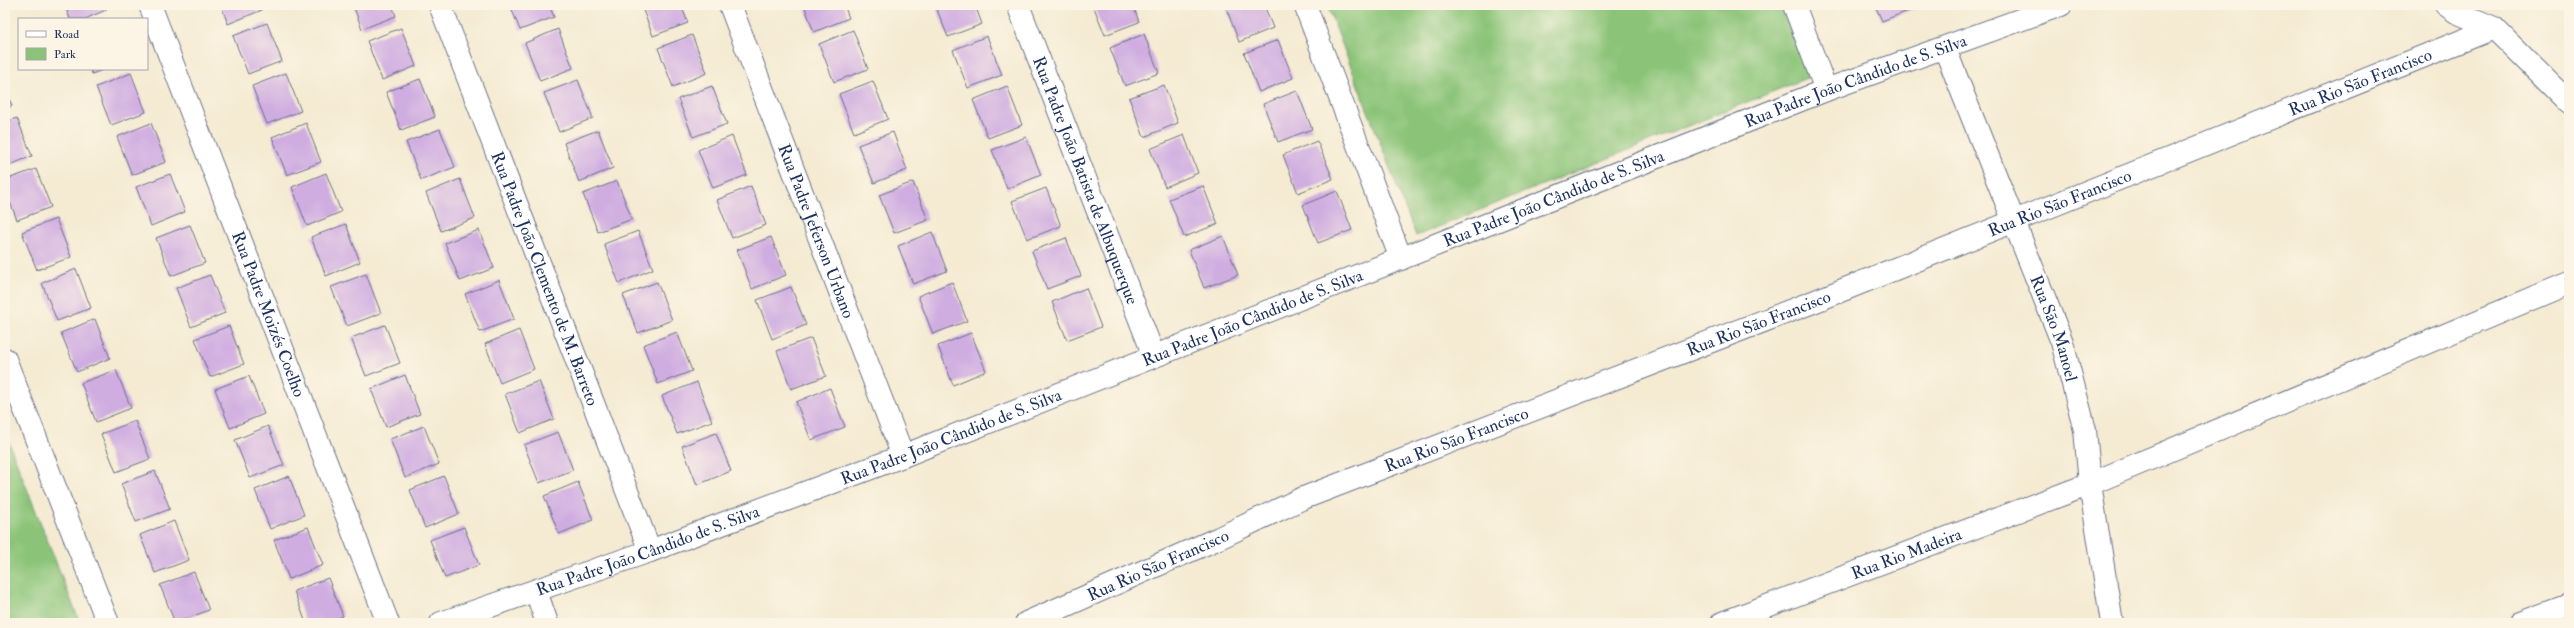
<svg xmlns="http://www.w3.org/2000/svg" width="2574" height="628" viewBox="0 0 2574 628" font-family="'IM FELL Double Pica',serif">
  <rect width="100%" height="100%" fill="#fcf5e5"/>
  <filter id="ink" filterUnits="userSpaceOnUse"><feTurbulence type="fractalNoise" baseFrequency=".025" numOctaves="2"/><feDisplacementMap in="SourceGraphic" scale="8" xChannelSelector="R" yChannelSelector="G"/><feConvolveMatrix kernelMatrix="1 2 1 2 8 2 1 2 1" color-interpolation-filters="sRGB"/></filter>
  <filter id="wash" filterUnits="userSpaceOnUse"><feTurbulence type="fractalNoise" baseFrequency=".012" numOctaves="4" result="noise"/><feDisplacementMap in="SourceGraphic" scale="16" xChannelSelector="R" yChannelSelector="G"/><feGaussianBlur stdDeviation="0.9" result="paint"/><feColorMatrix in="noise" values="0 0 0 0 0 0 0 0 0 0 0 0 0 0 0 0 0 1.4 0 .05"/><feComposite in="paint" operator="in"/></filter>
  <g filter="url(#wash)">
    <rect width="100%" height="100%" fill="#f5ebd3"/>
    <!-- green -->
    <path fill="#8bc478" stroke="#537a6b" d="M1327,5H1780L1809,77L1416,236Z
      M5,433L80,623H5Z"/>
    <g id="blocks">
      <!-- building -->
      <path fill="#d0ade1" d="M65,5H104L106,10L85,19H70Z
        M221,5H260L262,10L228,24Z
        M353,5H392L396,16L362,29Z
        M510,5H549L554,17L520,30Z
        M641,5H681L688,23L653,36Z
        M804,5H844L849,18L814,32Z
        M935,5H975L982,24L948,37Z
        M1093,5H1133L1139,22L1105,35Z
        M1225,5H1264L1273,28L1239,42Z
        M1875,5H1914L1916,8L1882,21Z
        M267,23L282,61L248,74L233,36Z
        M401,28L416,66L382,80L367,41Z
        M558,29L573,68L540,81L525,43Z
        M853,30L868,69L834,82L819,44Z
        M1144,34L1159,73L1125,86L1110,48Z
        M692,35L707,73L673,87L658,48Z
        M987,36L1002,75L968,88L953,50Z
        M1278,40L1293,78L1259,92L1244,53Z
        M90,69H105L92,74Z
        M131,73L146,112L111,125L96,87Z
        M286,73L301,111L267,124L252,86Z
        M420,79L435,117L401,130L386,92Z
        M578,80L593,118L559,132L544,93Z
        M873,81L888,119L854,133L839,94Z
        M1164,85L1178,123L1144,137L1129,98Z
        M712,86L727,124L693,137L678,99Z
        M1007,86L1022,125L988,138L973,100Z
        M5,88L12,106L5,109Z
        M1297,91L1312,129L1278,142L1263,104Z
        M17,118L32,156L5,167V122Z
        M151,123L166,162L132,175L117,137Z
        M306,123L321,162L287,175L272,137Z
        M440,129L455,167L421,180L406,142Z
        M598,130L613,168L579,182L564,143Z
        M893,132L907,170L874,183L858,145Z
        M1184,135L1198,173L1165,187L1150,149Z
        M732,136L747,175L713,188L698,150Z
        M1026,137L1041,175L1007,189L992,150Z
        M1317,141L1333,179L1298,193L1283,155Z
        M36,169L51,207L17,220L5,189V180Z
        M326,173L341,212L307,226L292,187Z
        M170,174L185,212L151,226L136,187Z
        M460,179L475,218L441,231L426,193Z
        M617,181L632,219L598,232L583,194Z
        M913,182L928,220L894,233L879,195Z
        M751,186L766,225L732,238L717,200Z
        M1203,186L1218,224L1184,237L1169,199Z
        M1046,188L1061,226L1027,239L1012,201Z
        M1337,191L1352,230L1318,243L1303,205Z
        M56,219L71,257L37,270L22,232Z
        M346,224L360,262L326,276L311,237Z
        M190,225L205,263L171,276L156,238Z
        M479,230L494,268L460,281L445,243Z
        M638,231L653,269L619,283L604,244Z
        M932,232L947,271L913,284L898,246Z
        M1223,236L1238,275L1204,288L1189,250Z
        M771,237L786,275L752,289L737,250Z
        M1066,238L1081,276L1047,289L1032,251Z
        M76,269L91,308L57,321L42,283Z
        M366,274L381,313L347,326L331,287Z
        M210,275L225,313L191,327L176,288Z
        M499,280L514,319L480,332L465,294Z
        M657,282L672,320L638,333L623,295Z
        M952,282L967,321L933,334L918,296Z
        M791,287L806,325L772,339L757,300Z
        M1086,288L1101,327L1067,340L1052,302Z
        M95,319L110,358L77,372L61,333Z
        M385,325L400,363L366,376L351,338Z
        M229,326L244,364L210,377L195,339Z
        M519,330L534,369L500,383L485,344Z
        M677,332L692,371L658,384L643,345Z
        M971,333L986,371L953,385L938,346Z
        M811,338L826,376L791,389L777,351Z
        M116,370L131,408L96,422L81,383Z
        M405,375L420,414L386,427L371,389Z
        M249,376L264,414L230,428L215,389Z
        M539,381L554,419L520,433L505,394Z
        M697,382L712,421L677,434L662,396Z
        M830,388L845,427L811,440L796,402Z
        M135,421L150,459L116,472L101,434Z
        M268,426L284,465L250,478L235,440Z
        M424,426L439,464L405,478L390,439Z
        M558,432L573,470L539,483L524,445Z
        M716,433L731,471L697,485L682,446Z
        M155,471L170,509L136,522L121,484Z
        M289,476L304,515L270,529L255,490Z
        M444,476L459,514L425,528L410,490Z
        M578,482L593,520L559,534L544,496Z
        M174,521L189,560L155,573L140,535Z
        M308,527L323,565L289,579L274,540Z
        M464,527L479,565L445,578L430,540Z
        M194,572L209,610L175,623L160,585Z
        M328,578L343,616L325,623H306L294,591Z"/>
    </g>
  </g>
  <g filter="url(#ink)">
    <use href="#blocks" fill-opacity="0" stroke="#677187" stroke-width="1"/>
    <g fill="none" stroke-linecap="round" stroke-linejoin="round">
      <defs>
        <g id="minor">
          <path id="s1" d="M150,5L388,623"/>
          <path id="s2" d="M440,5L650,551"/>
          <path id="s3" d="M730,5L903,456"/>
          <path id="s4" d="M1018,5L1154,356"/>
          <path d="M1305,5L1401,259"/>
          <path d="M1794,5L1826,90"/>
          <path d="M2446,5L2456,12L2494,28L2569,103"/>
          <path id="s5" d="M1945,49L2062,342L2085,430L2090,484L2112,623"/>
          <path d="M5,359L108,623"/>
          <path d="M536,591L547,623"/>
          <path id="s6" d="M441,623L650,551L903,456L1826,90L2061,5"/>
          <path id="s7" d="M1026,623L1219,538L1301,499L1813,302L2494,28"/>
          <path id="s8" d="M1722,623L2090,484L2569,283"/>
          <path d="M2520,623L2569,605"/>
        </g>
      </defs>
      <!-- minor casing -->
      <use href="#minor" stroke="#677187" stroke-width="24"/>
      <!-- minor -->
      <use href="#minor" stroke="#fff" stroke-width="22"/>
    </g>
  </g>
  <g text-anchor="middle" stroke-width="4" stroke-linejoin="round" paint-order="stroke">
    <!-- street labels -->
    <g font-size="17" fill="#1b2f5e" stroke="#fcf5e5">
      <text dy="6" stroke="none"><textPath href="#s6" startOffset="1515">Rua Padre João Cândido de S. Silva</textPath></text>
      <text dy="6" stroke="none"><textPath href="#s7" startOffset="1440">Rua Rio São Francisco</textPath></text>
      <text dy="6" stroke="none"><textPath href="#s4" startOffset="188">Rua Padre João Batista de Albuquerque</textPath></text>
      <text dy="6" stroke="none"><textPath href="#s6" startOffset="1191">Rua Padre João Cândido de S. Silva</textPath></text>
      <text dy="6" stroke="none"><textPath href="#s7" startOffset="1116">Rua Rio São Francisco</textPath></text>
      <text dy="6" stroke="none"><textPath href="#s3" startOffset="242">Rua Padre Jeferson Urbano</textPath></text>
      <text dy="6" stroke="none"><textPath href="#s2" startOffset="293">Rua Padre João Clemento de M. Barreto</textPath></text>
      <text dy="6" stroke="none"><textPath href="#s1" startOffset="331">Rua Padre Moizés Coelho</textPath></text>
      <text dy="6" stroke="none"><textPath href="#s6" startOffset="867">Rua Padre João Cândido de S. Silva</textPath></text>
      <text dy="6" stroke="none"><textPath href="#s7" startOffset="792">Rua Rio São Francisco</textPath></text>
      <text dy="6" stroke="none"><textPath href="#s5" startOffset="300">Rua São Manoel</textPath></text>
      <text dy="6" stroke="none"><textPath href="#s6" startOffset="543">Rua Padre João Cândido de S. Silva</textPath></text>
      <text dy="6" stroke="none"><textPath href="#s7" startOffset="468">Rua Rio São Francisco</textPath></text>
      <text dy="6" stroke="none"><textPath href="#s6" startOffset="219">Rua Padre João Cândido de S. Silva</textPath></text>
      <text dy="6" stroke="none"><textPath href="#s8" startOffset="197">Rua Rio Madeira</textPath></text>
      <text dy="6" stroke="none"><textPath href="#s7" startOffset="144">Rua Rio São Francisco</textPath></text>
    </g>
  </g>
  <!-- margin -->
  <rect width="2574" height="628" fill="none" stroke="#fcf5e5" stroke-width="20"/>
  <!-- legend -->
  <rect x="18" y="18" width="130" height="52" fill="#fcf5e5" stroke="#a2a6af"/>
  <rect x="26" y="31" width="20" height="6" fill="#ffffff" stroke="#a2a6af"/>
  <text x="54" y="38" font-size="12" fill="#1b2f5e">Road</text>
  <rect x="26" y="48" width="20" height="12" fill="#8bc478" stroke="#a2a6af"/>
  <text x="54" y="58" font-size="12" fill="#1b2f5e">Park</text>
</svg>
